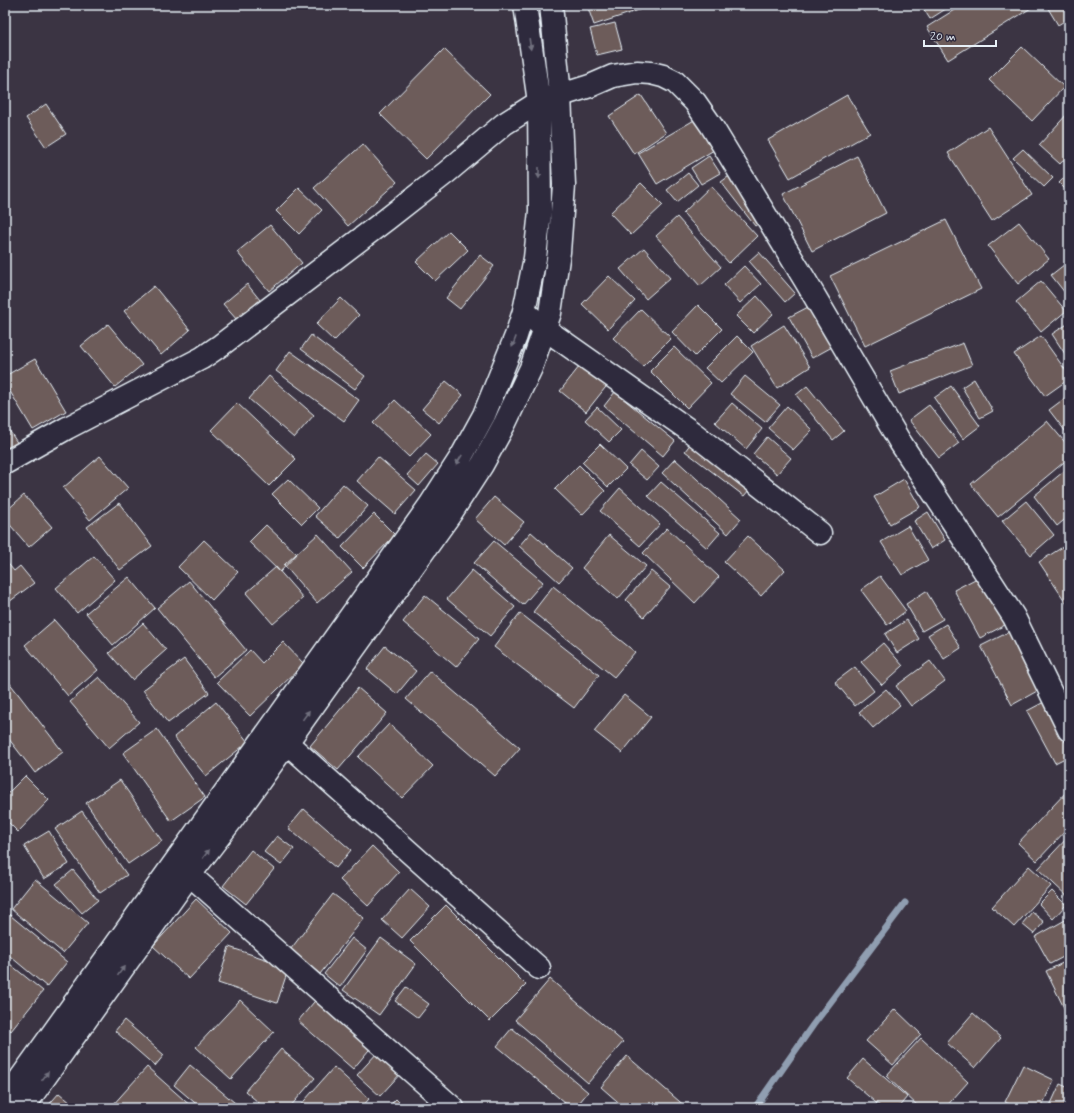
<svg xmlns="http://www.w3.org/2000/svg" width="1074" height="1113" viewBox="0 0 1074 1113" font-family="Mynerve,sans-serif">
  <rect width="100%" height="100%" fill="#3b3443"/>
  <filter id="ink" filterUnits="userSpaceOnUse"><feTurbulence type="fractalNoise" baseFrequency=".025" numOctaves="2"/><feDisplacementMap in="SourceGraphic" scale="8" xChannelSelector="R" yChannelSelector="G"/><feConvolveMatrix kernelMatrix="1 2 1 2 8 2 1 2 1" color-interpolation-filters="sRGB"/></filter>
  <g filter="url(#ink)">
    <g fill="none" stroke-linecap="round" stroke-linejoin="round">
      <!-- stream -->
      <path stroke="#909eb1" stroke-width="7" d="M755,1108L813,1025L905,903"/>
    </g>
    <!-- building -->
    <path fill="#6d5c5a" stroke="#e8f1f8" d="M587,5H640L642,9L594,25Z
      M921,5H952L930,19Z
      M962,5H1029L1031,8L948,60L927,27Z
      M1046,5H1069V18L1058,25Z
      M615,23L622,49L597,55L590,29Z
      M1022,47L1064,87L1032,121L989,80Z
      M444,49L490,94L426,159L380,114Z
      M641,95L666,133L634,154L609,116Z
      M847,95L870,133L790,178L768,140Z
      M46,104L66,134L46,147L26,118Z
      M1069,112V154L1060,164L1039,145Z
      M696,119L714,150L657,184L638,153Z
      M988,127L1032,195L992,221L948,153Z
      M363,144L397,182L348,226L314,188Z
      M1023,149L1053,178L1044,187L1013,158Z
      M709,156L720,173L701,184L691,168Z
      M857,156L886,213L812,251L783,194Z
      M688,173L698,185L677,202L667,190Z
      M1069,173V193L1059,183Z
      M732,174L766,218L755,226L721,182Z
      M641,183L663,205L631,235L610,213Z
      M711,186L757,236L729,263L683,213Z
      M299,188L322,210L299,234L276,211Z
      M677,217L721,267L700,286L656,236Z
      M946,220L981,289L865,346L830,276Z
      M1019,222L1049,259L1018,284L988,246Z
      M270,225L302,263L269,291L237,252Z
      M449,231L468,250L435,281L416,262Z
      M644,248L670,278L646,299L620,269Z
      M759,252L795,293L785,302L749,261Z
      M480,255L494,266L460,309L446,298Z
      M1069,261V298L1051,275Z
      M744,266L761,284L740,303L724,285Z
      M609,276L635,301L608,329L582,304Z
      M1041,281L1066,311L1041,332L1016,302Z
      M247,284L260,300L237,320L223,304Z
      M154,286L190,330L161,355L124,311Z
      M757,296L773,314L753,333L736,316Z
      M341,298L359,315L334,341L316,324Z
      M698,305L722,329L695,356L672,332Z
      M810,306L832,347L812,358L789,317Z
      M641,309L671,338L643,366L613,338Z
      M1069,323V360L1052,334Z
      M108,324L142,365L115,387L81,346Z
      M784,325L810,367L777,388L751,346Z
      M311,335L365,376L355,389L301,349Z
      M737,336L753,352L721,383L705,368Z
      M1041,336L1069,375V379L1045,396L1014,354Z
      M963,343L972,365L899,394L890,371Z
      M674,347L711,383L687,408L650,371Z
      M290,351L359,400L344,421L276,371Z
      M35,359L66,411L33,430L5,383V376Z
      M583,362L609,383L586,412L560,391Z
      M269,376L314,415L294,438L249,399Z
      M745,376L780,405L765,422L730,394Z
      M974,379L993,411L980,418L962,387Z
      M446,381L463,395L439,423L422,409Z
      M807,386L844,431L833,440L796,395Z
      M951,386L980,426L963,439L934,398Z
      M615,392L675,441L663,456L604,406Z
      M1069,395V436L1049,410Z
      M395,400L431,434L409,457L373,423Z
      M237,403L296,459L269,486L211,430Z
      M732,403L762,429L746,449L715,422Z
      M929,405L959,443L939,458L909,420Z
      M787,406L812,430L793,450L768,428Z
      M597,407L621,430L609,442L585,420Z
      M1047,421L1069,447V458L998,517L971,484Z
      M5,424L18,444L5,452Z
      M767,437L791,458L777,474L753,454Z
      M694,439L754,484L744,496L685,451Z
      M600,444L626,469L608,487L582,462Z
      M641,451L659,467L647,480L629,465Z
      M426,454L438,464L419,486L407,475Z
      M100,456L128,488L90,520L63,488Z
      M378,457L416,490L395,514L357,481Z
      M675,459L741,519L728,534L662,473Z
      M579,465L605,491L582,515L555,489Z
      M1069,467V516L1057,526L1034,496Z
      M288,479L318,508L302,524L272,494Z
      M904,479L920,507L890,524L874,497Z
      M661,482L720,533L707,548L648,496Z
      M343,484L368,506L340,538L315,516Z
      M620,488L660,524L640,546L600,511Z
      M24,495L52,527L29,547L5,519V512Z
      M494,497L524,522L504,545L475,519Z
      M1026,501L1054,535L1031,555L1002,521Z
      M119,503L152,546L120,570L87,527Z
      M928,512L945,540L931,549L914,521Z
      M374,514L395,535L363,568L342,547Z
      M266,525L297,554L280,572L249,542Z
      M908,526L928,560L902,575L881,542Z
      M667,528L719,577L695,603L643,553Z
      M531,532L572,568L559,582L519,546Z
      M318,534L352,572L317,603L284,565Z
      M609,535L646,566L618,599L582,568Z
      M748,536L785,570L761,596L724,562Z
      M204,540L238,572L212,600L178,567Z
      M494,541L543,582L523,605L474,563Z
      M1069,543V607L1039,562Z
      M94,556L115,580L77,613L56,588Z
      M5,560L14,571L20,566L34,583L5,605Z
      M276,567L303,598L273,624L246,593Z
      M472,570L515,607L490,636L447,599Z
      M651,571L670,587L644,617L626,600Z
      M880,576L906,611L887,625L861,590Z
      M129,577L155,608L113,645L86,613Z
      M979,577L1005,625L980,638L954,590Z
      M189,581L246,650L214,677L157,608Z
      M553,586L635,652L614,677L533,612Z
      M926,591L943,619L922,631L906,604Z
      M425,595L479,639L456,667L403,622Z
      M520,613L599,675L574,708L494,647Z
      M54,620L98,670L68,696L25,645Z
      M907,620L919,639L897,653L885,634Z
      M143,623L166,650L132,680L109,653Z
      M946,624L961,648L944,659L928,635Z
      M1009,632L1039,690L1012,705L981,646Z
      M283,642L304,664L250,716L217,682L250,650L262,663Z
      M883,643L903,666L882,685L861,662Z
      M385,646L416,671L397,694L367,669Z
      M184,659L209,693L168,723L143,690Z
      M930,661L945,681L911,706L896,686Z
      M855,667L874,691L855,706L835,682Z
      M430,671L520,748L495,776L406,699Z
      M5,677L63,752L35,773L5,734Z
      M99,677L139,722L109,748L70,702Z
      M358,688L387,713L338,770L310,746Z
      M886,689L900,705L873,728L859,712Z
      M624,695L651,717L622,753L594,731Z
      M216,702L248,742L206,776L174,737Z
      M1044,702L1069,748V756L1055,763L1027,711Z
      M389,724L433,766L402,798L358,757Z
      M157,729L205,797L171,821L123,753Z
      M25,776L49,800L18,832L5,819V796Z
      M120,780L162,841L128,864L86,803Z
      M1069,789V827L1037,861L1018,843Z
      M304,809L351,850L336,868L288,828Z
      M82,811L127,875L100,893L55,829Z
      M49,831L69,864L44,879L24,846Z
      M277,836L294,849L281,865L264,852Z
      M1069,836V898L1038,869Z
      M372,846L399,872L368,906L340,880Z
      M251,850L274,869L246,904L223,886Z
      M1029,866L1051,886L1014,927L992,907Z
      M73,870L98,900L82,913L56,884Z
      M35,879L88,923L63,953L11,909Z
      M410,889L430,907L402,938L382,920Z
      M1052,891L1066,905L1053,919L1039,904Z
      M333,894L364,918L320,974L290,950Z
      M196,899L232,933L189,979L153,946Z
      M446,905L526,985L490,1021L410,941Z
      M5,911L67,962L47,987L5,952Z
      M1032,912L1044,922L1034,934L1022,924Z
      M1067,919L1069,923V954L1050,964L1035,937Z
      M352,938L367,950L340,987L324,974Z
      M381,938L416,964L379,1015L343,990Z
      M229,947L289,967L277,1003L218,983Z
      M5,960L43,991L11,1031L5,1026Z
      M1069,960V1018L1046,971Z
      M550,979L623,1042L588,1083L515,1020Z
      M406,987L429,1004L418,1018L395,1001Z
      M319,996L374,1044L353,1069L298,1021Z
      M240,1000L274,1032L231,1079L196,1047Z
      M895,1009L921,1034L893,1065L866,1041Z
      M973,1013L1001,1038L975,1068L947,1043Z
      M124,1020L164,1055L155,1066L115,1031Z
      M512,1028L588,1092L575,1108H571L497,1046Z
      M921,1038L968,1082L945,1108H920L886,1076Z
      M281,1049L315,1078L289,1108H265L245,1091Z
      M378,1052L402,1072L380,1096L357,1075Z
      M627,1056L687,1108H625L601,1087Z
      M863,1059L907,1097L898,1108H882L847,1078Z
      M190,1065L241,1108H201L174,1085Z
      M1023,1065L1054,1080L1041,1108H1017L1005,1102Z
      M147,1067L193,1108L111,1107Z
      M334,1067L369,1099L361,1108H298Z
      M1060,1084L1069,1088V1108H1049Z
      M59,1093L77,1108H46Z
      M396,1099L405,1108H387Z"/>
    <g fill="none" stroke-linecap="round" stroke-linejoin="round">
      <defs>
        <path id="street" d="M524,311L545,329L693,433L820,533
          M5,463L67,428L202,358L221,345L387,219L447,172L504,124L539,102L590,86L613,76L637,72L651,73L663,76L675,82L695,102L711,125L805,280L900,442L956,527L1014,617L1069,730
          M286,742L539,968
          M190,875L453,1108"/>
        <path id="secondary" d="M5,1100L430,505L461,457L484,415L516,336L524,311L535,258L540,211L539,102L525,5
          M23,1108L185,881L231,821L451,513L482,465L505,423L531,368L550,313L559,252L564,185L560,95L551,5"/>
      </defs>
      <!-- street casing -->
      <use href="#street" stroke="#e8f1f8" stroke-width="25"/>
      <!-- secondary casing -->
      <use href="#secondary" stroke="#e8f1f8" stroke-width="25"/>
      <!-- street -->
      <use href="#street" stroke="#2f2a3d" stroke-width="22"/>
      <!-- secondary -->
      <use href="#secondary" stroke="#2f2a3d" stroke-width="22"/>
    </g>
    <!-- one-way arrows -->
    <defs><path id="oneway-solid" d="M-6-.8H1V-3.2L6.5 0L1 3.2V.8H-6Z"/></defs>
    <g fill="#70707e">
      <use href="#oneway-solid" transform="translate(530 44) rotate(82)"/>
      <use href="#oneway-solid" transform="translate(539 173) rotate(90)"/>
      <use href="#oneway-solid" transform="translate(514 342) rotate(111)"/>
      <use href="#oneway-solid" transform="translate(459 460) rotate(122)"/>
      <use href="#oneway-solid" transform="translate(306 715) rotate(-54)"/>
      <use href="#oneway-solid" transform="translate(206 854) rotate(-53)"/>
      <use href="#oneway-solid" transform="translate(121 971) rotate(-54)"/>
      <use href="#oneway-solid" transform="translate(45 1076) rotate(-54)"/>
    </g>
  </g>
  <!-- margin -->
  <rect width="1074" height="1113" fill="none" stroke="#2f2a3d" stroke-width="20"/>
  <rect x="10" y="10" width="1054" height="1093" fill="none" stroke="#e8f1f8" stroke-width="1.5" filter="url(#ink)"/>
  <!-- scale -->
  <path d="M924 40v6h72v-6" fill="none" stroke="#e8f1f8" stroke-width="2"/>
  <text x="930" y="40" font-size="12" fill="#e8f1f8" stroke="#2f2a3d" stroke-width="3" paint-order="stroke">20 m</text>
</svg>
